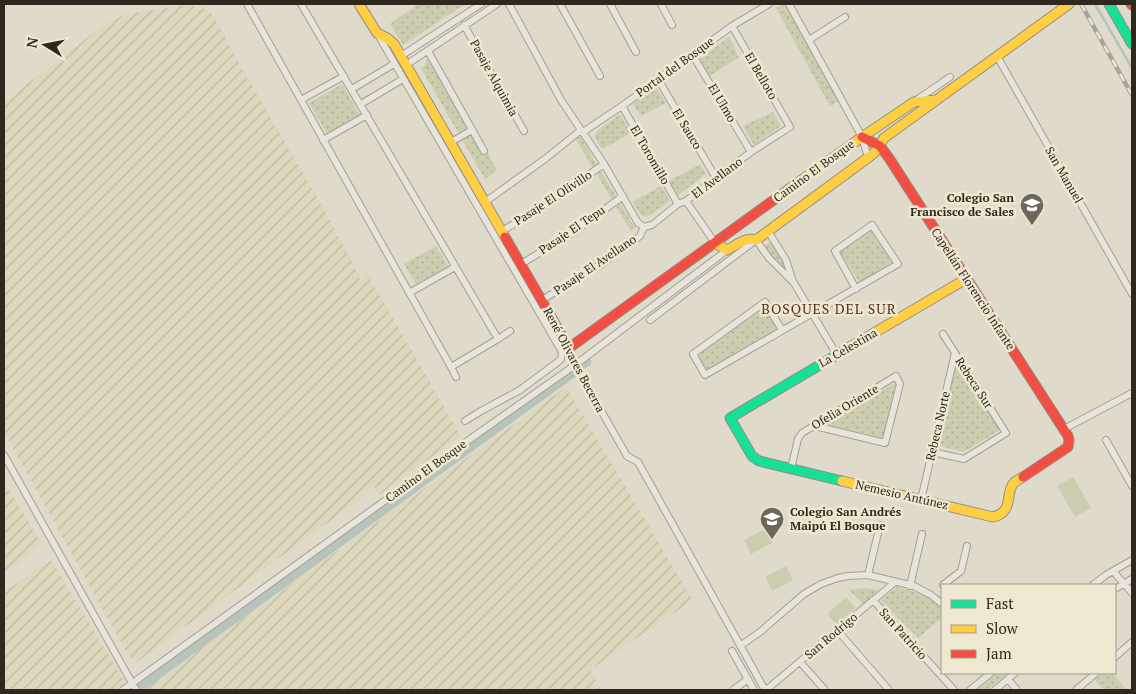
<svg xmlns="http://www.w3.org/2000/svg" width="1136" height="694" viewBox="0 0 1136 694" font-family="'PT Serif',serif">
  <defs>
    <pattern id="farmland-furrows" width="10" height="10" patternUnits="userSpaceOnUse" patternTransform="scale(1.25)"><rect width="10" height="10" fill="#ddd8bc"/><path d="M-1 1l2-2M0 10L10 0M9 11l2-2" fill="none" stroke="#beb9a1"/></pattern>
    <pattern id="green-dots" width="8" height="8" patternUnits="userSpaceOnUse" patternTransform="scale(1.25)"><rect width="8" height="8" fill="#cbcdae"/><path d="M2 2h.1M6 6h.1" fill="none" stroke="#afb095" stroke-width="1.8" stroke-linecap="round"/></pattern>
  </defs>
  <rect width="100%" height="100%" fill="#dfdaca"/>
  <!-- farmland -->
  <path fill="url(#farmland-furrows)" d="M186,5L198,6L208,10L213,15L243,70L322,206L359,275L360,283L366,272L461,436L379,495L373,485L360,499L138,661L134,660L127,653L4,432V102L106,23L124,15L139,12Z
    M566,387L693,600L590,670L601,690H143Z
    M4,481L42,544L4,574Z
    M51,560L126,684L116,690H4V592Z"/>
  <!-- green -->
  <path fill="url(#green-dots)" d="M418,4H465L403,45L390,24Z
    M783,4H786L840,101L830,106L776,8Z
    M729,37L739,57L710,76L700,59Z
    M433,55L497,170L485,179L421,68L425,65L426,60Z
    M342,84L360,115L327,134L309,103Z
    M655,86L666,103L641,116L633,104Z
    M773,112L781,126L754,145L743,126Z
    M620,114L631,133L602,149L595,138L596,132Z
    M580,136L635,228L631,231L576,140Z
    M700,164L706,174L677,196L669,181Z
    M661,186L670,201L647,217L641,215L633,202Z
    M871,230L892,262L860,283L839,251Z
    M772,241L783,260L789,274L775,262L763,247Z
    M436,246L448,266L416,284L404,264Z
    M766,307L778,329L707,370L698,355Z
    M956,361L1000,430L964,452L936,445Z
    M897,382L898,383L884,438L825,424Z
    M897,587C916,592 929,595 942,610V617L918,638L881,600Z
    M863,588L878,590L864,604L849,590Z
    M998,673H1008L988,690H977Z
    M1103,673H1112L1127,690H1104L1095,680Z"/>
  <!-- pitch -->
  <path fill="#cbcdae" d="M1073,477L1091,508L1075,517L1057,486Z
    M765,529L772,543L751,554L744,540Z
    M786,566L793,580L772,591L765,577Z
    M846,597L856,608L837,625L827,614Z"/>
  <g fill="none" stroke-linecap="round" stroke-linejoin="round">
    <!-- stream -->
    <path stroke="#b6c4bb" stroke-width="2.5" d="M1095,4L1132,68"/>
    <!-- canal -->
    <path stroke="#b6c4bb" stroke-width="9" d="M582,365L587,362
      M139,688L574,372"/>
    <defs>
      <path id="street" d="M247,4L451,367
        M301,4L498,339
        M509,4L561,100L604,164L638,223L644,227
        M560,4L600,76
        M610,4L636,52
        M661,4L672,25
        M789,4L862,137L866,151L869,157
        M464,25L524,131
        M377,33L562,352L561,359L559,361L520,390L481,411L465,421
        M809,40L845,17
        M428,51L484,151
        M692,54L751,152
        M401,56L481,4
        M997,56L1132,294
        M406,65L497,4
        M658,79L716,178
        M352,89L394,64
        M301,100L344,76
        M915,101L950,77
        M361,104L403,79
        M622,106L678,204
        M583,132L622,106L732,26L769,4
        M323,140L367,115
        M451,142L472,130
        M686,201L715,243
        M485,202L545,159L581,130
        M644,227L652,225L678,204L686,201L751,152L790,127L732,26
        M502,231L547,204L604,164
        M768,231L786,260L793,282
        M521,264L574,232L623,196
        M409,293L455,267
        M542,300L603,263L640,236L644,227
        M650,320L756,240L769,258L794,283L837,355
        M782,330L765,302L693,354L705,375L898,264L872,225L835,251L856,289
        M569,348L575,365L627,456L638,462L765,690
        M456,377L451,367L498,339L510,331
        M1064,429L1132,393
        M1106,440L1132,486
        M932,452L964,459L1006,433L943,334
        M4,455L136,690
        M791,469L798,439L802,433L896,376L900,384L885,443L815,426
        M921,500L955,353
        M1113,571L1132,593
        M868,575L880,525
        M943,585L961,571L967,546
        M1093,585L1106,575L1132,560
        M910,586L922,534
        M1115,589L1132,579
        M873,600L954,690
        M837,630L889,690
        M740,646L760,632L804,594L821,584L838,578L848,576L868,575L914,586L931,595L942,604
        M732,651L754,690
        M1115,657L1132,642
        M800,662L825,690
        M1008,679L1017,690
        M123,690L466,442L575,365L714,260L727,250
        M733,690L748,679
        M766,690L895,582
        M970,690L991,673
        M995,690L1015,673
        M1076,690L1096,673"/>
      <path id="fast" d="M1109,4L1132,44
        M842,481L759,461L752,456L730,418L850,347"/>
      <path id="slow" d="M359,4L377,33L387,38L394,44L505,237
        M789,189L862,137L914,102L936,100
        M715,243L727,250C737,245 745,237 756,240L869,157L876,151L884,138L1069,4
        M850,347L966,279
        M842,481L993,517C1014,512 1005,495 1013,484C1015,481 1020,479 1023,477"/>
      <path id="jam" d="M1131,4L1132,5
        M862,137L880,146L889,158L1068,436L1069,440L1068,447L1023,477
        M505,237L569,348L789,189"/>
    </defs>
    <!-- street casing -->
    <use href="#street" stroke="#a49f94" stroke-width="8"/>
    <!-- fast casing -->
    <use href="#fast" stroke="#938e84" stroke-width="11"/>
    <!-- slow casing -->
    <use href="#slow" stroke="#938e84" stroke-width="11"/>
    <!-- jam casing -->
    <use href="#jam" stroke="#938e84" stroke-width="11"/>
    <!-- street -->
    <use href="#street" stroke="#e8e4db" stroke-width="6"/>
    <!-- fast -->
    <use href="#fast" stroke="#16e098" stroke-width="9"/>
    <!-- slow -->
    <use href="#slow" stroke="#ffcf43" stroke-width="9"/>
    <!-- jam -->
    <use href="#jam" stroke="#f24e42" stroke-width="9"/>
    <defs>
      <path id="rail" d="M1081,4L1132,95"/>
    </defs>
    <!-- rail casing -->
    <use href="#rail" stroke="#a7a49b" stroke-width="4.5"/>
    <!-- rail -->
    <use href="#rail" stroke="#efe8d1" stroke-width="2.5" stroke-dasharray="8" stroke-linecap="butt"/>
  </g>
  <!-- icons -->
  <defs>
    <symbol id="school-pin" viewBox="-11 -11 22 30"><path d="M0 17L-7.5 6A9.5 9.5 0 1 1 7.5 6Z" fill="#6d665a" stroke="#efe8d1"/><path d="M0-5L7-2L0 1L-7-2ZM-4 1L0 2.5L4 1V4Q0 6-4 4Z" fill="#fff"/></symbol>
  </defs>
  <g fill-rule="evenodd">
    <use href="#school-pin" x="1018" y="191" width="28" height="38"/>
    <use href="#school-pin" x="758" y="505" width="28" height="38"/>
  </g>
  <g text-anchor="middle" stroke-width="5" stroke-linejoin="round" paint-order="stroke">
    <!-- street labels -->
    <g font-size="12" fill="#30281e" stroke="#efe8d1">
      <text transform="translate(675 67) rotate(-36)" y="4">Portal del Bosque</text>
      <text transform="translate(761 76) rotate(60)" y="4">El Belloto</text>
      <text transform="translate(494 78) rotate(61)" y="4">Pasaje Alquimia</text>
      <text transform="translate(722 103) rotate(59)" y="4">El Ulmo</text>
      <text transform="translate(687 129) rotate(59)" y="4">El Sauco</text>
      <text transform="translate(650 155) rotate(60)" y="4">El Toromillo</text>
      <text transform="translate(814 171) rotate(-36)" y="4">Camino El Bosque</text>
      <text transform="translate(1064 175) rotate(60)" y="4">San Manuel</text>
      <text transform="translate(717 178) rotate(-37)" y="4">El Avellano</text>
      <text transform="translate(553 198) rotate(-33)" y="4">Pasaje El Olivillo</text>
      <text transform="translate(572 230) rotate(-34)" y="4">Pasaje El Tepu</text>
      <text transform="translate(595 265) rotate(-34)" y="4">Pasaje El Avellano</text>
      <text transform="translate(973 289) rotate(57)" y="4">Capellán Florencio Infante</text>
      <text transform="translate(848 348) rotate(-30)" y="4">La Celestina</text>
      <text transform="translate(574 360) rotate(62)" y="4">René Olivares Becerra</text>
      <text transform="translate(974 383) rotate(57)" y="4">Rebeca Sur</text>
      <text transform="translate(845 407) rotate(-31)" y="4">Ofelia Oriente</text>
      <text transform="translate(938 426) rotate(-77)" y="4">Rebeca Norte</text>
      <text transform="translate(426 471) rotate(-36)" y="4">Camino El Bosque</text>
      <text transform="translate(902 495) rotate(13)" y="4">Nemesio Antúnez</text>
      <text transform="translate(903 634) rotate(48)" y="4">San Patricio</text>
      <text transform="translate(831 636) rotate(-40)" y="4">San Rodrigo</text>
    </g>
    <!-- poi labels -->
    <g font-size="12" font-weight="bold" fill="#30281e" stroke="#efe8d1" text-anchor="end">
      <text x="1014" y="202">Colegio San<tspan x="1014" dy="14">Francisco de Sales</tspan></text>
      <text x="790" y="516" text-anchor="start">Colegio San Andrés<tspan x="790" dy="14">Maipú El Bosque</tspan></text>
    </g>
    <!-- neighbourhood labels -->
    <g font-size="14" letter-spacing="1" fill="#573123" stroke="#efe8d1">
      <text x="829" y="314">BOSQUES DEL SUR</text>
    </g>
  </g>
  <!-- border -->
  <rect width="1136" height="694" fill="none" stroke="#30281e" stroke-width="10"/>
  <!-- legend -->
  <rect x="941" y="584" width="175" height="90" fill="#efe8d1" stroke="#a39b89"/>
  <rect x="951" y="600" width="25" height="8" fill="#16e098" stroke="#a39b89"/>
  <text x="986" y="609" font-size="15" fill="#30281e">Fast</text>
  <rect x="951" y="625" width="25" height="8" fill="#ffcf43" stroke="#a39b89"/>
  <text x="986" y="634" font-size="15" fill="#30281e">Slow</text>
  <rect x="951" y="650" width="25" height="8" fill="#f24e42" stroke="#a39b89"/>
  <text x="986" y="659" font-size="15" fill="#30281e">Jam</text>
  <!-- north arrow -->
  <g transform="translate(45 45) rotate(280)" stroke="#efe8d1" stroke-width="4" paint-order="stroke">
  <path d="M0-4L9 19L0 12L-9 19Z" fill="#30281e"/>
  <text y="-8" font-size="14" font-weight="bold" text-anchor="middle" fill="#30281e">N</text>
  </g>
</svg>
